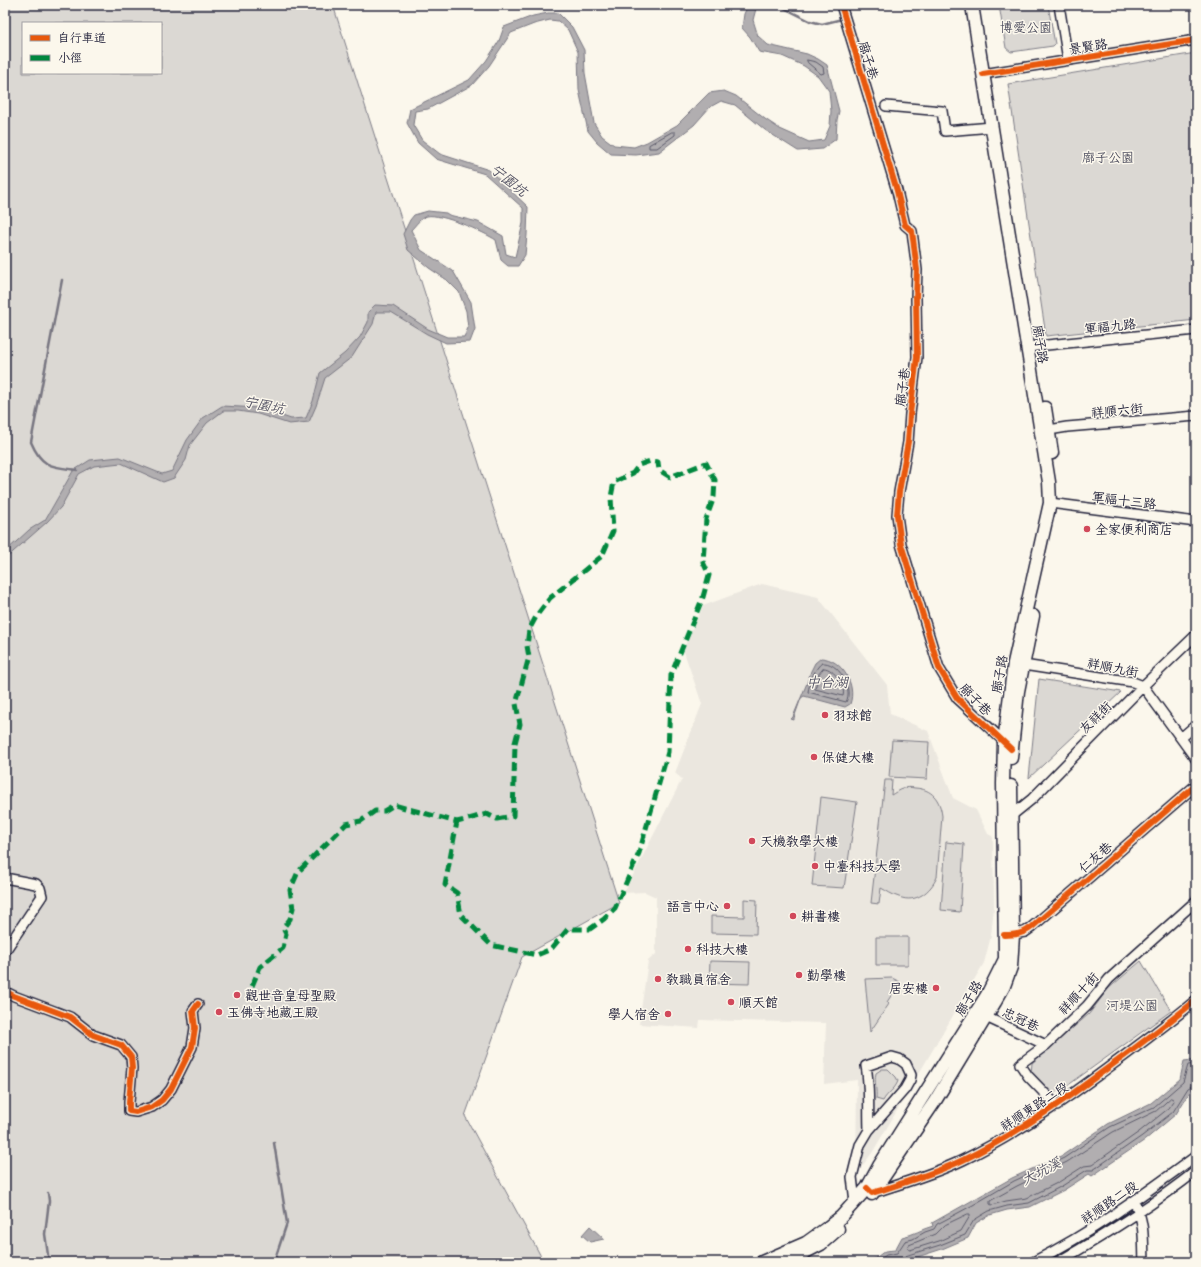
<svg xmlns="http://www.w3.org/2000/svg" width="1201" height="1267" viewBox="0 0 1201 1267" font-family="'Comic Neue','LXGW WenKai TC',sans-serif">
  <rect width="100%" height="100%" fill="#fbf7ec"/>
  <filter id="ink" filterUnits="userSpaceOnUse"><feTurbulence type="fractalNoise" baseFrequency=".025" numOctaves="2"/><feDisplacementMap in="SourceGraphic" scale="8" xChannelSelector="R" yChannelSelector="G"/><feConvolveMatrix kernelMatrix="1 2 1 2 8 2 1 2 1" color-interpolation-filters="sRGB"/></filter>
  <g filter="url(#ink)">
    <!-- built -->
    <path fill="#ebe7df" d="M762,584L818,597L887,685L890,714L928,731L953,798L976,810L988,834L992,836L993,838L994,907L991,936L984,963L872,1153L856,1174L857,1080L824,1084L826,1023L700,1020L699,1028L639,1024L648,961L656,954V897L645,892L624,893L682,779L675,773L702,704L683,649L703,606Z"/>
    <!-- green -->
    <path fill="#dbd8d3" stroke="#7e7d87" fill-rule="evenodd" d="M5,5H333L619,903L522,957L465,1116L544,1262H5ZM23,23H161V73H23Z
      M999,5H1048L1055,44L1053,46L1011,52L1006,48Z
      M1196,53V320L1046,336L1008,84Z
      M1039,679L1121,692L1029,778Z
      M892,740L929,742L927,779L889,777Z
      M885,780H892L891,795C895,793 898,790 902,789C906,787 910,787 915,788C932,789 940,799 942,816L937,877C931,891 916,904 899,897C892,895 887,891 881,888L879,904L871,903Z
      M821,797L857,802L844,888L812,886Z
      M946,842L964,844L960,912L941,910Z
      M744,899L757,900L756,934L711,933V916L744,917Z
      M876,937H908V965H876Z
      M710,961L750,962L749,984L709,983Z
      M1141,961L1171,1011L1060,1091L1051,1093L1031,1073L1032,1063L1089,1014L1108,989Z
      M892,978L900,982L887,1002L889,1004L870,1032L865,979Z
      M882,1069H888L896,1077L898,1081C895,1090 887,1093 883,1101L876,1099C877,1090 874,1082 876,1073Z"/>
    <!-- water -->
    <path fill="#b1aeb0" stroke="#787681" d="M748,5H757L753,20L758,36L768,45L807,54L818,59L827,65L839,111L837,120L836,139L822,149L798,151L765,130L735,105L721,101L710,107L694,125L659,152L636,155L611,154L597,142L588,131L579,90L578,52L568,30L558,21L550,20L534,24L511,33L489,66L472,85L428,109L415,111L413,125L422,140L440,154L489,170L528,207L527,235L525,255L518,266H508L501,260L496,240C484,232 441,213 427,216C420,218 416,225 411,230L421,250L453,271L471,302L475,329L470,342L446,343L427,334L391,312H376L373,324L352,357L325,378L316,406L309,422L289,424L258,414L238,411H223L207,423L190,445L186,460L174,478L163,482L121,463L94,466L79,474L61,507L47,522L5,559V552L29,530L45,520L73,471L90,460L120,457L162,474L172,471L187,440L203,418L222,406L259,408L291,419L306,418L313,401L320,373L345,353L360,337L368,322V312L375,305L393,306L428,329L447,337H464L468,328L466,311L459,292L447,280L429,268L408,250L403,234L410,220L414,215L428,211L446,213L449,215L478,222L503,236L506,254L515,257L523,223V208L485,174L436,159L418,143L407,123L410,109L469,80L486,61L499,41L504,27L533,16L548,13H558L572,27L584,50L585,73L594,123L602,136L614,145L634,147L647,142L677,125L709,93L724,91L736,96L765,119L780,129L809,142L824,140L830,126L831,111L829,91L818,76L804,66L782,56L759,52L750,37L742,28L744,14Z
      M821,658C842,659 857,685 850,704L845,707L804,696L801,698L794,718V720L791,719L793,717L807,683L811,671L815,663Z
      M1192,1060L1196,1061V1087L1191,1090L1176,1114L1145,1140L1092,1176L1089,1174L1064,1190L1030,1207L1007,1210L990,1215L976,1223L968,1238L942,1249L902,1262H870L885,1251L895,1250L902,1237C913,1235 922,1229 933,1226L932,1223L1012,1178L1063,1155L1108,1124L1151,1103L1180,1079L1184,1061Z
      M590,1226L604,1239L590,1242L582,1235Z"/>
    <g fill="none" stroke-linecap="round" stroke-linejoin="round">
      <!-- shore -->
      <path stroke="#5b5a6a" stroke-width="1" d="M807,60L816,62L823,67L824,73L821,74L808,63Z
        M672,132H675V135L657,148H649V145Z
        M822,663C838,661 854,688 846,702L808,692C809,684 815,667 822,663Z
        M824,668C834,668 846,687 843,696L815,689L819,674Z
        M1171,1098L1173,1099L1174,1101L1169,1108L1139,1132L1092,1165L1084,1166L1059,1182L1027,1198L1006,1201L992,1205L990,1204V1201L1017,1186L1067,1162L1113,1132L1156,1111Z
        M968,1214H970V1216L961,1231L939,1241L910,1250L908,1249L909,1245L936,1234L945,1225Z
        M877,1262L886,1255L897,1253L905,1241L913,1239L925,1232L934,1229L937,1224L943,1221L973,1205L1014,1181L1064,1158L1110,1127L1154,1107L1183,1082L1188,1065L1196,1064
        M902,1262L903,1259L905,1256L940,1245L965,1235L974,1220L989,1211L1007,1206L1029,1203L1062,1186L1087,1170H1093L1142,1136L1173,1112L1188,1088L1196,1084"/>
      <!-- stream -->
      <path stroke="#787681" stroke-width="2.5" d="M778,5L810,21L822,24L842,19
        M62,280L31,442C42,468 52,467 77,470
        M48,1193L49,1201L45,1234L49,1262
        M274,1262L287,1223L274,1143"/>
      <defs>
        <path id="minor" d="M841,5L897,191L905,225L912,231L917,270L916,298L917,357L910,414L908,442L899,492L897,515L901,544L939,668L957,698L1007,744
          M1059,5L1068,60
          M983,74L1196,40
          M886,106L942,111L945,131L992,127
          M1027,347L1196,330
          M1043,431L1067,427L1196,416
          M1050,503L1196,522
          M1017,664L1133,682L1143,686L1196,759
          M1181,738L1196,725
          M1011,816L1032,799L1143,686L1196,635
          M5,878L36,884L40,888L42,896L5,951
          M1008,935L1025,932L1032,927L1196,785
          M5,989L6,992L14,996L70,1017L93,1035L121,1045L131,1057L132,1068L129,1102V1111L136,1112L152,1107L162,1100L171,1089L192,1047L195,1028L193,1011L198,1004
          M986,1017L1046,1045
          M1057,1106L1028,1076L1020,1064L1046,1045L1087,1006L1109,979L1196,901
          M871,1192L872,1193C903,1183 934,1174 963,1160C1011,1137 1055,1107 1097,1076C1131,1051 1164,1027 1196,1000
          M855,1202L852,1177L860,1145L869,1130L905,1089L910,1080L911,1075L906,1064L899,1059L892,1057L866,1066C870,1087 868,1109 869,1130
          M1136,1206C1145,1223 1143,1244 1144,1262
          M1033,1262C1091,1233 1143,1195 1196,1156
          M1058,1262C1105,1235 1153,1205 1196,1171"/>
        <path id="major" d="M1045,408L1052,453
          M1011,758L1018,691L1033,616
          M872,1194L935,1101L995,1002L1004,986L1011,967L1013,935L1011,786
          M762,1262L806,1243L827,1228L841,1217L867,1188L879,1166L987,995L1005,959L1003,784L1004,742L1014,663L1050,503L1049,482L972,5
          M786,1262L821,1244L838,1229"/>
      </defs>
      <!-- minor casing -->
      <use href="#minor" stroke="#22223b" stroke-width="12"/>
      <!-- major casing -->
      <use href="#major" stroke="#22223b" stroke-width="15"/>
      <!-- minor -->
      <use href="#minor" stroke="#fbf7ec" stroke-width="9"/>
      <!-- major -->
      <use href="#major" stroke="#fbf7ec" stroke-width="12"/>
      <!-- quiet -->
      <path stroke="#00873e" stroke-width="5" stroke-dasharray="10 5" stroke-linecap="butt" d="M252,986L260,967L283,948L286,934L283,928L290,919L293,908L290,890L298,872L346,824L361,821L375,811H384L394,805L457,822L487,814L497,819L513,816L515,743L520,724L516,704L529,657L527,646L529,630L537,615L550,598L602,556L613,531L611,497L614,482L633,473L639,465L650,461L658,462L659,470L670,477L706,463L715,480L714,497L706,519L703,562L709,575L703,597L671,675L668,752L639,853L615,908L604,919L590,929H568L551,949L537,955L491,945L461,915L457,893L445,885L457,822"/>
      <defs>
        <path id="cycleway" d="M841,5L897,191L905,225L912,231L917,270L916,298L917,357L910,414L908,442L899,492L897,515L901,544L939,668L957,698L1011,749
          M983,74L1196,40
          M1004,935C1015,935 1023,934 1032,927L1196,785
          M5,989L6,992L14,996L70,1017L93,1035L121,1045L131,1057L132,1068L129,1102V1111L136,1112L152,1107L162,1100L171,1089L192,1047L195,1028L193,1011L198,1004
          M867,1188L872,1193C903,1183 934,1174 963,1160C1011,1137 1055,1107 1097,1076C1131,1051 1164,1027 1196,1000"/>
      </defs>
      <!-- cycleway casing -->
      <use href="#cycleway" stroke="#fbf7ec" stroke-width="8"/>
      <!-- cycleway -->
      <use href="#cycleway" stroke="#e8590c" stroke-width="6"/>
    </g>
  </g>
  <!-- markers -->
  <g fill="#d1495b" stroke="#fbf7ec" stroke-width="1.5">
    <circle cx="1087" cy="529" r="4"/>
    <circle cx="825" cy="715" r="4"/>
    <circle cx="814" cy="757" r="4"/>
    <circle cx="752" cy="841" r="4"/>
    <circle cx="815" cy="866" r="4"/>
    <circle cx="727" cy="906" r="4"/>
    <circle cx="793" cy="916" r="4"/>
    <circle cx="688" cy="949" r="4"/>
    <circle cx="799" cy="975" r="4"/>
    <circle cx="658" cy="979" r="4"/>
    <circle cx="936" cy="988" r="4"/>
    <circle cx="237" cy="995" r="4"/>
    <circle cx="731" cy="1002" r="4"/>
    <circle cx="219" cy="1012" r="4"/>
    <circle cx="668" cy="1014" r="4"/>
  </g>
  <g text-anchor="middle" stroke-width="3" stroke-linejoin="round" paint-order="stroke">
    <!-- park labels -->
    <g font-size="13" fill="#505061" stroke="#fbf7ec">
      <text x="1026" y="32">博愛公園</text>
      <text x="1108" y="162">廍子公園</text>
      <text x="1132" y="1010">河堤公園</text>
    </g>
    <!-- street labels -->
    <g font-size="13" fill="#22223b" stroke="#fbf7ec">
      <text transform="translate(1088 46) rotate(-9)" y="5">景賢路</text>
      <text transform="translate(869 60) rotate(73)" y="5">廍子巷</text>
      <text transform="translate(1110 326) rotate(-6)" y="5">軍福九路</text>
      <text transform="translate(1041 344) rotate(81)" y="5">廍子路</text>
      <text transform="translate(902 387) rotate(-82)" y="5">廍子巷</text>
      <text transform="translate(1117 410) rotate(-5)" y="5">祥順六街</text>
      <text transform="translate(1124 500) rotate(7)" y="5">軍福十三路</text>
      <text transform="translate(1113 667) rotate(11)" y="5">祥順九街</text>
      <text transform="translate(999 674) rotate(-80)" y="5">廍子路</text>
      <text transform="translate(976 699) rotate(46)" y="5">廍子巷</text>
      <text transform="translate(1095 717) rotate(-45)" y="5">友祥街</text>
      <text transform="translate(1095 857) rotate(-41)" y="5">仁友巷</text>
      <text transform="translate(1078 993) rotate(-47)" y="5">祥順十街</text>
      <text transform="translate(968 998) rotate(-59)" y="5">廍子路</text>
      <text transform="translate(1021 1019) rotate(25)" y="5">忠冠巷</text>
      <text transform="translate(1034 1106) rotate(-33)" y="5">祥順東路二段</text>
      <text transform="translate(1109 1202) rotate(-34)" y="5">祥順路二段</text>
    </g>
    <!-- poi labels -->
    <g font-size="13" fill="#22223b" stroke="#fbf7ec" text-anchor="start">
      <text x="1095" y="534">全家便利商店</text>
      <text x="833" y="720">羽球館</text>
      <text x="822" y="762">保健大樓</text>
      <text x="760" y="846">天機教學大樓</text>
      <text x="823" y="871">中臺科技大學</text>
      <text x="719" y="911" text-anchor="end">語言中心</text>
      <text x="801" y="921">耕書樓</text>
      <text x="696" y="954">科技大樓</text>
      <text x="807" y="980">勤學樓</text>
      <text x="666" y="984">教職員宿舍</text>
      <text x="928" y="993" text-anchor="end">居安樓</text>
      <text x="245" y="1000">觀世音皇母聖殿</text>
      <text x="739" y="1007">順天館</text>
      <text x="227" y="1017">玉佛寺地藏王殿</text>
      <text x="660" y="1019" text-anchor="end">學人宿舍</text>
    </g>
    <!-- water labels -->
    <g font-size="14" font-style="italic" fill="#545364" stroke="#fbf7ec">
      <text transform="translate(509 180) rotate(39)" y="5">宁園坑</text>
      <text transform="translate(264 405) rotate(12)" y="5">宁園坑</text>
      <text x="827" y="687">中台湖</text>
      <text transform="translate(1041 1171) rotate(-28)" y="5">大坑溪</text>
    </g>
  </g>
  <!-- margin -->
  <rect width="1201" height="1267" fill="none" stroke="#fbf7ec" stroke-width="20"/>
  <rect x="10" y="10" width="1181" height="1247" fill="none" stroke="#22223b" stroke-width="1.5" filter="url(#ink)"/>
  <!-- legend -->
  <rect x="22" y="22" width="140" height="52" fill="#fbf7ec" stroke="#a4a2a5"/>
  <rect x="30" y="35" width="20" height="6" fill="#e8590c" stroke="#a4a2a5"/>
  <text x="58" y="42" font-size="12" fill="#22223b">自行車道</text>
  <rect x="30" y="55" width="20" height="6" fill="#00873e" stroke="#a4a2a5"/>
  <text x="58" y="62" font-size="12" fill="#22223b">小徑</text>
</svg>
